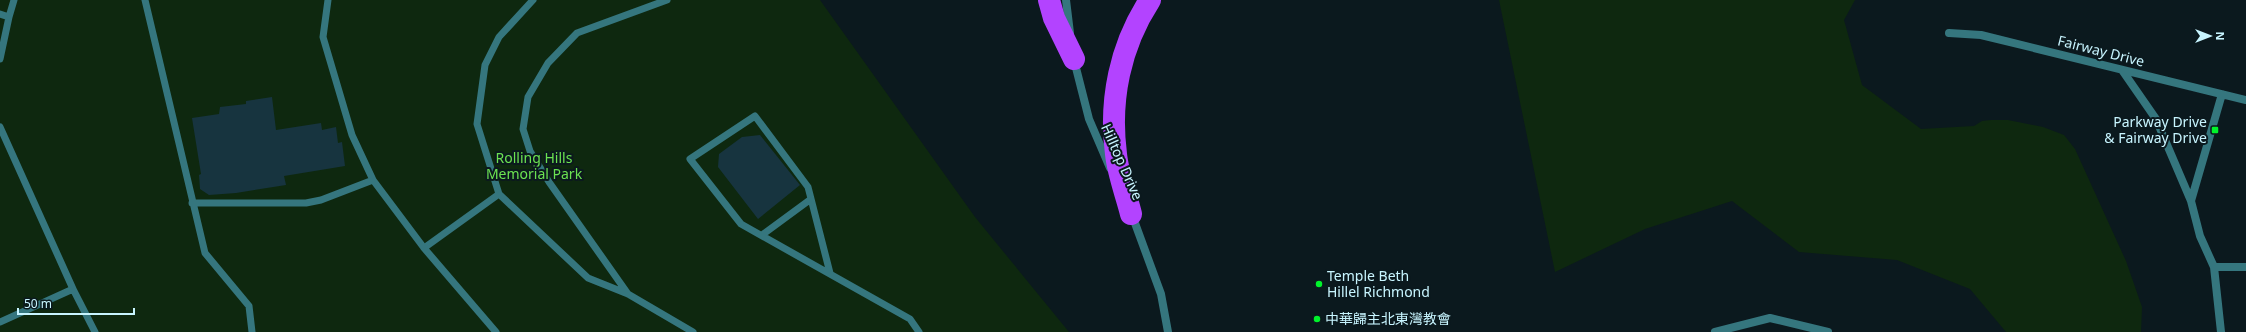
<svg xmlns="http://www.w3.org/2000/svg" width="2246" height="332" viewBox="0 0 2246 332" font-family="'Noto Sans','Noto Sans SC',sans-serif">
  <rect width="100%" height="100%" fill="#0b191e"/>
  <!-- green -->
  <path fill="#0e280f" d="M0,0H820L975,217L1069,332H0Z
    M1499,0H1855L1844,20L1862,85L1921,129L1974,126L1982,121L1991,120H2008L2043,127L2064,135L2075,149L2126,261L2142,307L2141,332H2006L1970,289L1897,260L1799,252L1732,201L1645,229L1555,272Z"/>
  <!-- building -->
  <path fill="#17343f" d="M272,97L276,130L321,123L322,130L336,127L338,143L342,142L345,166L284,176L286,185L236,193L209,195L200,189L199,175L201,174L192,118L219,114L220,107L246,104V101Z
    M760,135L800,185L758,219L718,167L719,154L742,137Z"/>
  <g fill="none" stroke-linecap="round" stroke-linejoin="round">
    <!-- service -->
    <path stroke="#35767e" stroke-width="7" d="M145,0L205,253L249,306L252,332
      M328,0L323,37L352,135L373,180L424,248L499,194L477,124L485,65L499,37L533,0
      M0,14L9,17L0,59
      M9,17L14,0
      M0,127L73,289L0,322
      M499,194L588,278L628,294L693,332
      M192,203H306L321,200L373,180
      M762,235L811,199
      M424,248L496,332
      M830,273L808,187L755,116L690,159L741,224L910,319L919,332
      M73,289L95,332
      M628,294L549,182L530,151L523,129L528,97L548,63L577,33L667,0"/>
    <!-- minor -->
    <path stroke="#35767e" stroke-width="8" d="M1949,33L1981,35L2246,100
      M2122,70L2156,119L2191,201
      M2214,267H2246
      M1715,332L1770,318L1828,332
      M2221,332L2214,267L2200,236L2191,201L2222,94"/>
    <!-- tertiary -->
    <path stroke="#35767e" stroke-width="8" d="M1066,0L1070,33
      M1074,60L1089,119L1110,168
      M1132,215L1161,294L1168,332"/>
    <!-- motorway -->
    <path stroke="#b343ff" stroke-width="22" d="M1049,0L1054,18L1074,59
      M1131,214C1126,194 1118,174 1116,154C1109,100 1120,46 1150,0"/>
  </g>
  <!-- markers -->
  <g fill="#00f32b" stroke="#0b191e" stroke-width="1.5">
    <rect x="2211" y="126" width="8" height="8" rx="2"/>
    <circle cx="1319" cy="284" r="4"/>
    <circle cx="1317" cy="319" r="4"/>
  </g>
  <g text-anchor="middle" stroke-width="4" stroke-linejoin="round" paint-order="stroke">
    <!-- street labels -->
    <g font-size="14" fill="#c8f5ff" stroke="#0b191e">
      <text transform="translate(2101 51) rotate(14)" y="5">Fairway Drive</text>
      <text transform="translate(1122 162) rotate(66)" y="5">Hilltop Drive</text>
    </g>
    <!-- poi labels -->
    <g font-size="14" fill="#c8f5ff" stroke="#0b191e" text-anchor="start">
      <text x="2207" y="127" text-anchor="end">Parkway Drive<tspan x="2207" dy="16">&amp; Fairway Drive</tspan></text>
      <text x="1327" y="281">Temple Beth<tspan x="1327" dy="16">Hillel Richmond</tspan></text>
      <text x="1325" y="324">中華歸主北東灣教會</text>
    </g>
    <!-- park labels -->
    <g font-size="14" fill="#6be251" stroke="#0b191e">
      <text x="534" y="163">Rolling Hills<tspan x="534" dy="16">Memorial Park</tspan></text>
    </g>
  </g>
  <!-- north arrow -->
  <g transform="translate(2210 36) rotate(90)" stroke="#0b191e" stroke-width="3" paint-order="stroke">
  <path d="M0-3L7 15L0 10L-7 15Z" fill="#c8f5ff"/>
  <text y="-6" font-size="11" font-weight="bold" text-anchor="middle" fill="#c8f5ff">N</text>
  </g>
  <!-- scale -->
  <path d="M18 308v6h116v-6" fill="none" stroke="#c8f5ff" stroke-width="2"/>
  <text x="24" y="308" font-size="12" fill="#c8f5ff" stroke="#0b191e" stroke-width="3" paint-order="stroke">50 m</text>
</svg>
